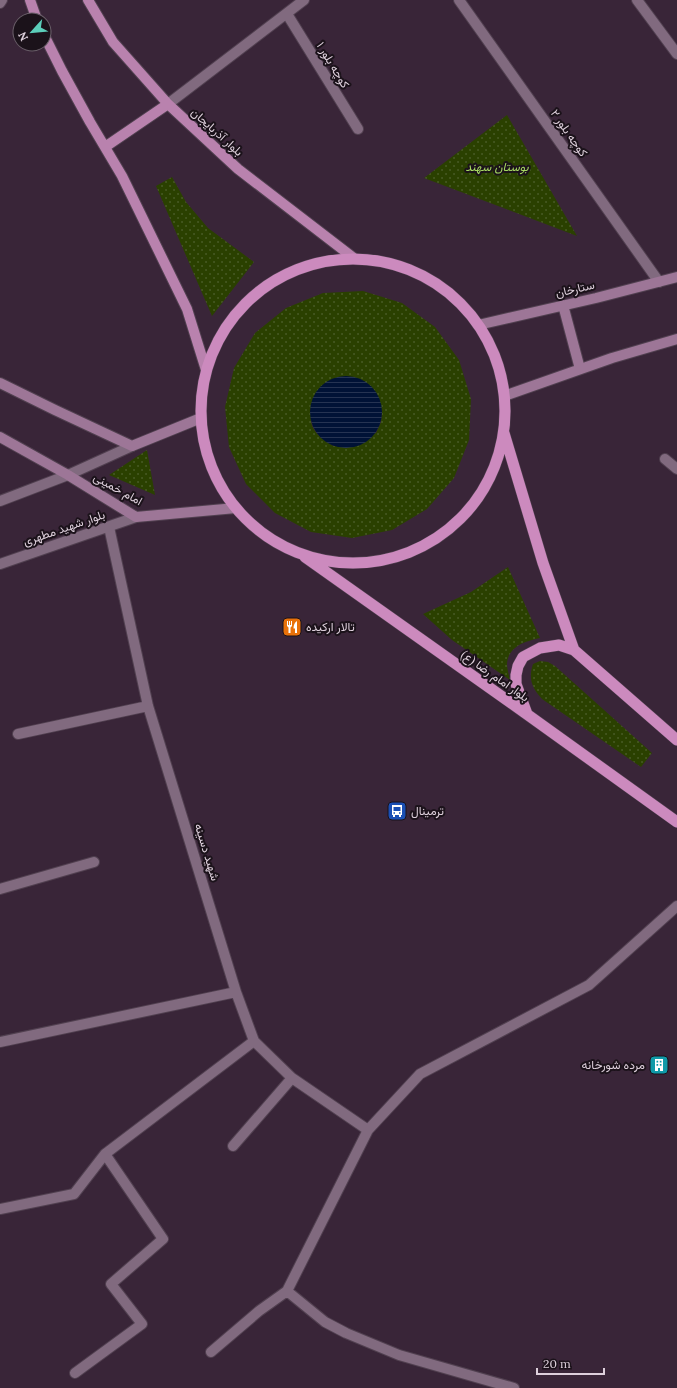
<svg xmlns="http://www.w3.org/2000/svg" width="677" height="1388" viewBox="0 0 677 1388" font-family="Lora,Vazirmatn,serif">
  <defs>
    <pattern id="green-dots" width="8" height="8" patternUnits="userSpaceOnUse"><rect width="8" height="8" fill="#2a4000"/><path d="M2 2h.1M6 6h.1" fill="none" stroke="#485b25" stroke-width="1.8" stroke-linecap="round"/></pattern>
    <pattern id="water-rules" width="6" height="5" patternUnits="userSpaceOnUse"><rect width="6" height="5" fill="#001236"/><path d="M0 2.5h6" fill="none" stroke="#253352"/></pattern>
  </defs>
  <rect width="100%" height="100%" fill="#392538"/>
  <!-- green -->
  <path fill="url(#green-dots)" fill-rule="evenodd" d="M507,115L577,236L424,178Z
    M172,177L186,202L208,228L254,262L212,316L156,186Z
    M363,291L402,303L435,327L459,360L471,399L469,440L454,478L427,509L392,530L352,538L311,532L275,513L246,484L229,447L225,407L234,368L255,333L286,308L323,293ZM341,377L382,410L381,422L376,433L334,446C324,441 310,431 311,418C312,414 314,408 316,403C321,385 322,382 341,377Z
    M147,450L155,495L109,475Z
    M508,567L540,638C526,641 508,646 507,664C507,669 509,675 510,680L452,640L423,614L471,592Z
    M540,661L548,662L555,666L652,753L641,767L542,699C532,688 528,679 533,664Z"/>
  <!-- water -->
  <path fill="url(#water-rules)" d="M310 412a36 36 0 1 1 72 0a36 36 0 1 1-72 0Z"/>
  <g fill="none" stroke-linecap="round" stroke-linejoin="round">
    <defs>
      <path id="service" d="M0,889L94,862"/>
      <path id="minor" d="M459,0L659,282
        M637,0L677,54
        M0,3L2,0
        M287,14L358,129
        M168,104L304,0
        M665,459L677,469
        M109,527L148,706L236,992L254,1041L292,1078L368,1130
        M18,734L148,706
        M0,1042L236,992
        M233,1146L292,1078
        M0,1209L74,1194L105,1154L254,1041
        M287,1291L325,1322L346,1333L399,1355L514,1388
        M211,1352L259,1311L287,1291L368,1130L420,1074L589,985L677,906
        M75,1373L142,1324L111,1284L163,1239L105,1154"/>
      <path id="tertiary" d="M0,501L68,475L132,446
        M0,564L136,517"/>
      <path id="secondary" d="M563,305L580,369
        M478,325L596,298L677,277
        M0,383L55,410L132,446L201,418
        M504,396L612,358L677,339
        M0,437L68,475L136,517L236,508"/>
      <path id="primary" d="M30,0L37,20
        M88,0L113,42L168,104L238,169L355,259
        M44,35L62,71L90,122L122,176L187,309L206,370
        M105,147L168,104"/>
      <path id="trunk" d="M201 411a152 152 0 1 1 304 0a152 152 0 1 1-304 0Z
        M504,433L543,563L574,650L677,740
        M305,557L528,715L677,822
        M527,714L516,684V675L518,666L523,657L540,648L559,645L574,650"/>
    </defs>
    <!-- service casing -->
    <use href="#service" stroke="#514050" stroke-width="12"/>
    <!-- minor casing -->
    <use href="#minor" stroke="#514050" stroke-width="12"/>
    <!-- tertiary casing -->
    <use href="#tertiary" stroke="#514050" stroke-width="12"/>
    <!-- secondary casing -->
    <use href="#secondary" stroke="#514050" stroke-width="12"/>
    <!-- primary casing -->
    <use href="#primary" stroke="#514050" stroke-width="12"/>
    <!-- trunk casing -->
    <use href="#trunk" stroke="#514050" stroke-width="12"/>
    <!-- service -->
    <use href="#service" stroke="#816a7f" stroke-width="10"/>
    <!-- minor -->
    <use href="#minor" stroke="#816a7f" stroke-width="10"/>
    <!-- tertiary -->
    <use href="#tertiary" stroke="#816a7f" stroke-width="10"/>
    <!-- secondary -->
    <use href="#secondary" stroke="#9d7697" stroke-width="10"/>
    <!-- primary -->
    <use href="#primary" stroke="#b982ae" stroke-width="10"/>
    <!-- trunk -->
    <use href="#trunk" stroke="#cc8abe" stroke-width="11"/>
  </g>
  <!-- icons -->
  <defs>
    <symbol id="restaurant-square" viewBox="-11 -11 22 22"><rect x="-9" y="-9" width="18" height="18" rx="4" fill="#e8710a" stroke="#1b121a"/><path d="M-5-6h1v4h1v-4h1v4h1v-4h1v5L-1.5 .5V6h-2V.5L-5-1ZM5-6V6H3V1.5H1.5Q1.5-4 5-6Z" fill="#fff"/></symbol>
    <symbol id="bus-square" viewBox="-11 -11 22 22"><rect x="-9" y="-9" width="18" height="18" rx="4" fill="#1a4fb4" stroke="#1b121a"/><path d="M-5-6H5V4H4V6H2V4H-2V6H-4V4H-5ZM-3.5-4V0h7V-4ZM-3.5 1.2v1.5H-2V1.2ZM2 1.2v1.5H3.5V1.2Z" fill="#fff"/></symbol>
    <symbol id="building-square" viewBox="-11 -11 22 22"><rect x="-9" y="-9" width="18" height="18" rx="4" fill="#0f9aa8" stroke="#1b121a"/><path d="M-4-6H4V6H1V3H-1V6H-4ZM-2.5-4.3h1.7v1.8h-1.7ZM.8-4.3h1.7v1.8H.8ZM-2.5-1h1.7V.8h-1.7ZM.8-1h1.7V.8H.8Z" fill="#fff"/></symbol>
  </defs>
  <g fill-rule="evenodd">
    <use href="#restaurant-square" x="281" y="616" width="22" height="22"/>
    <use href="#bus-square" x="386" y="800" width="22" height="22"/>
    <use href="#building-square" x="648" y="1054" width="22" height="22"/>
  </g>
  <g text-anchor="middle" stroke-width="4" stroke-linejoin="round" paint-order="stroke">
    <!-- street labels -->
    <g font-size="12" fill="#ded0dc" stroke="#1b121a">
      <text transform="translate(333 65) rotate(59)" y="4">کوچه بلور ۱</text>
      <text transform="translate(217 132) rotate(42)" y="4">بلوار آذربایجان</text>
      <text transform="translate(569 133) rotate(55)" y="4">کوچه بلور ۲</text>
      <text transform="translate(575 289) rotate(-13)" y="4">ستارخان</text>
      <text transform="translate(118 489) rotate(29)" y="4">امام خمینی</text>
      <text transform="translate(64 528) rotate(-19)" y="4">بلوار شهید مطهری</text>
      <text transform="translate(495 676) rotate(35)" y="4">بلوار امام رضا (ع)</text>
      <text transform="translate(207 852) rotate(73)" y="4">شهید دسینه</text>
    </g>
    <!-- park labels -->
    <g font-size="12" font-style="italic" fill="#a7da62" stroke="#1b121a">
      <text x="497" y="171">بوستان سهند</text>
    </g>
    <!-- poi labels -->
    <g font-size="12" fill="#ded0dc" stroke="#1b121a" text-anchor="start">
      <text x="306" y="631">تالار ارکیده</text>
      <text x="411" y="815">ترمینال</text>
      <text x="645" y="1069" text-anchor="end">مرده شورخانه</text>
    </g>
  </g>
  <!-- north arrow -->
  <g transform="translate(32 32) rotate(243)"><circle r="19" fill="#1b121a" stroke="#695e68"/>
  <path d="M0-3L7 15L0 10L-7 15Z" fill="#5cceba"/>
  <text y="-6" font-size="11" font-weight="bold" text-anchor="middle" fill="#ded0dc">N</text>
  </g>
  <!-- scale -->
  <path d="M537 1368v6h67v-6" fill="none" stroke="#ded0dc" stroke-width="2"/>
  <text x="543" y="1368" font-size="12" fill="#ded0dc" stroke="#1b121a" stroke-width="3" paint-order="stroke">20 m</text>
</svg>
